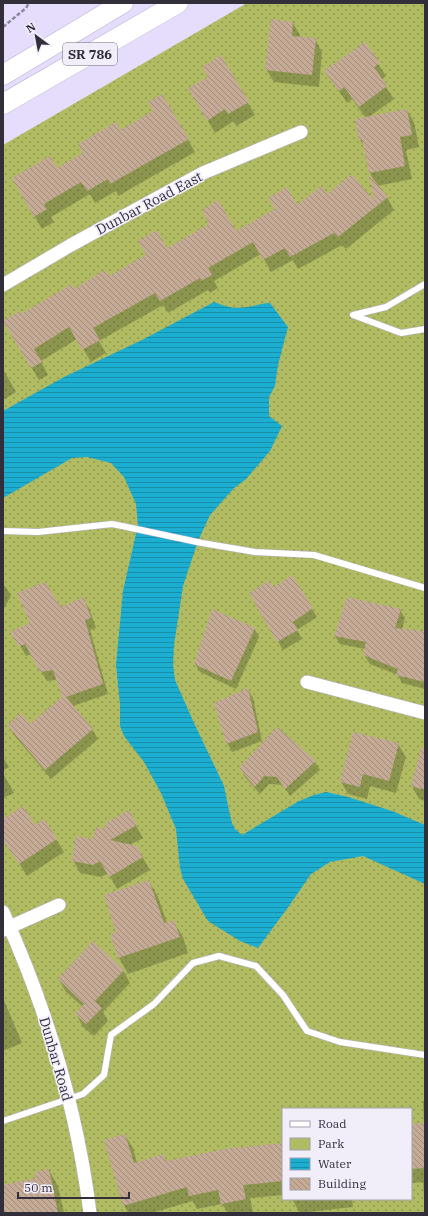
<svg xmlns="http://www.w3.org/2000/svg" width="428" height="1216" viewBox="0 0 428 1216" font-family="'IBM Plex Serif',serif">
  <defs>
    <pattern id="green-dots" width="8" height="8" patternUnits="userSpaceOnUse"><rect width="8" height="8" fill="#b0bb62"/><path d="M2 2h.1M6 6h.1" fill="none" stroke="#909852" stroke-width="1.8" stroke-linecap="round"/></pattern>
    <pattern id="water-rules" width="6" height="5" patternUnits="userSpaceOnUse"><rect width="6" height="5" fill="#1baed0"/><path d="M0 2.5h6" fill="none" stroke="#198eaa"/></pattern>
    <pattern id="building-back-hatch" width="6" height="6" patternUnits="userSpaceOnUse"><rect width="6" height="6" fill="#c5ab95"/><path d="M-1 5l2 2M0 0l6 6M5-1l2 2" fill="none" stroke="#a18c7b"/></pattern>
  </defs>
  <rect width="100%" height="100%" fill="#e6ddfc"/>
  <!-- green -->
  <path fill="url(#green-dots)" fill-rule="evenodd" d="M247,3H425V1213H3V145ZM283,1109H411V1199H283Z"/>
  <!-- water -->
  <path fill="url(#water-rules)" d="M214,302C227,307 233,309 248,307C255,306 262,303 270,303L288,327L278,365L275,386L269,397V416L282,426L270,451L246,479L234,488L210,515L198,541L183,586L174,645L173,665L175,680L194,723L224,786L230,815L232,823L235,829L242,835L299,801L314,795L326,792L348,797L392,811L425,825V884L363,856L330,862L311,874L289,906L258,948L240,941L208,921L183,879L180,868L176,829L161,793L144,762L124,736L120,726V704L116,665L123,591L138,525L136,504L124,477L111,463L87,457L72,458L3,498V411L64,377L142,340Z"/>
  <!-- shadow -->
  <path fill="#0003" d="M293,23L300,35V37L315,39L322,52L319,87L274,82L266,69Z
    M364,43L386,76L381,80L394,99L369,117L407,110L414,122L419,147L406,150L412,179L377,186L387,197L394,210L346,249L342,245L298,269L293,260L271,272L261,254L214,281L218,288L210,293L208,290L168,313L163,305L99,341L106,353L91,362L77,339L41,361L48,375L39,380L4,321L21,316L74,290L109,278L167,250L235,232L327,195L376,205L372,180L373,179L370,173L365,148L360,140L366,118L352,99L347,103L325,71Z
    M221,57L255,115L236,126L234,121L215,133L189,89L209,77Z
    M162,95L195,152L118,196L116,191L95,203L90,194L51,217L54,222L42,229L13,179L57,169L155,112Z
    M3,369L16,392L3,400Z
    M3,585L6,587L11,596L3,610Z
    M274,588L312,609L317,617L297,630L302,639L283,650L250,593Z
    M83,598L89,608L96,628L90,630L108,694L73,706L92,729L98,739L51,779L14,735L8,725H30L63,698L57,680L47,681L31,654L26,656L12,632Z
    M400,610L405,618L402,629L425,632V689L402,683L398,675L370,664L364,655L365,649L340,644L335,636Z
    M254,628L259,637L236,689L200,672L195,664Z
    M248,690L253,698L262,741L232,752L227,743Z
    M277,728L315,762L320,770L290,796L283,785L269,784L260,794L245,777L240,768Z
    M398,744L406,757L396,793L370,786L367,799L348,794L341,782Z
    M421,751L425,752V801L419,799L412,786Z
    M3,757L9,767L3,771Z
    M3,773L14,793L3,798Z
    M128,811L143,838L130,845L136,846L150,870L117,889L108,873L101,877L80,873L73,860L105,830Z
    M3,820L35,826L44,820L64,852L27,876L3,838Z
    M149,881L158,897L167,923L173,921L183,937L188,953L128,974L119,958L117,933Z
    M123,970L130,983L103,1012L108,1021L94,1036L83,1027L76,1014L83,1007L66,992L59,980Z
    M3,998L22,1043L3,1051Z
    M423,1101H425V1199L424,1197L423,1182L411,1183V1125L424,1124Z
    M125,1135L133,1148L137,1163L164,1156L167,1162L283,1144V1195L250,1198L253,1212L250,1213H228L222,1204L197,1209L193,1201L151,1213H128L124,1205Z
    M49,1170L58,1186L64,1213H3V1186L38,1179Z
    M292,1199H352L353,1207L300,1213Z"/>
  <!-- building -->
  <path fill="url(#building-back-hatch)" d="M271,19L293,22L292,36L316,38L312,75L265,70Z
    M365,42L380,63L374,67L387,86L359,107L344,87L339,91L324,71Z
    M221,55L249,102L228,114L225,109L207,121L188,88L208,77L202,67Z
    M162,94L189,139L110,184L108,179L87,191L81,182L44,204L47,209L34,217L12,178L50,156L57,168L83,153L78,144L116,122L121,130L153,111L148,102Z
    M407,109L412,135L400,137L405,166L369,173L362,140H359L355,119Z
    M352,174L374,201L369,174L388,197L338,237L334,233L290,257L285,248L263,260L253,242L208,268L212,275L201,281L200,278L160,301L155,293L93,328L100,340L82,350L69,327L34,349L42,362L31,368L3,321L19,311L21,314L72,284L74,289L105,270L109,276L146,255L138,241L157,230L167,248L209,224L202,210L218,200L236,231L275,209L268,198L287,187L297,205L321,186L327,194Z
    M292,575L313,608L293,622L298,630L277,642L249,593L268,581L274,587Z
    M45,582L61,607L84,597L91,618L85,620L103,684L66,697L93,729L45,770L7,725L21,713L30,724L62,697L53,670L40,672L25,644L19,647L10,632L30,623L17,593Z
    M347,597L401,609L395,628L425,631V682L396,675L398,669L363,655L366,642L334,636Z
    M212,609L255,628L231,681L194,664Z
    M248,688L258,732L226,744L214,703Z
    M277,727L316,761L285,789L277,777L264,776L255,787L239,768Z
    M353,732L399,743L389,781L363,774L360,787L340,782Z
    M421,748H425V790L411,786Z
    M23,806L35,825L44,819L57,839L19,864L3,840V819Z
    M129,810L137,825L110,840L137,846L143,857L109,877L100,861L93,865L72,861L76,836L93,839L96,827L105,829L106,823Z
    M149,880L164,923L174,920L180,937L118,958L110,934L116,932L104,895Z
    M93,941L124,970L95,1001L102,1008L86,1024L75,1014L84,1004L58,979Z
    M425,1123V1168L411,1169V1124Z
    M125,1134L134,1163L164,1154L166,1161L235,1147V1148L283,1143V1181L243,1185L246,1199L221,1204L218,1190L189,1196L187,1187L123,1206L104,1140Z
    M49,1169L58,1213H3V1185L36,1178L35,1172Z"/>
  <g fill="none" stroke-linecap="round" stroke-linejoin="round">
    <defs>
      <path id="service" d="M425,284L386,307L353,315L401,333L425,329
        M3,531L38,532L112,524L122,526L202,543L255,552L314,555L425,588
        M3,1121L83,1094L104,1075L111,1035L154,1004L193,963L219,956L256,966L283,995L307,1031L340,1042L425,1055"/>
      <path id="minor" d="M3,285L71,245L203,173L301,132
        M307,682L425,713
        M3,912C46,1007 77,1109 90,1213
        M3,930L59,905"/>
      <path id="primary" d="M3,75L123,3
        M3,104L178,3"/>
    </defs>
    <!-- service casing -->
    <use href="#service" stroke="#bab1cf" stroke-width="7"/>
    <!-- minor casing -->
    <use href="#minor" stroke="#bab1cf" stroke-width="14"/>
    <!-- primary casing -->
    <use href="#primary" stroke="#bab1cf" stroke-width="21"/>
    <!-- path -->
    <path stroke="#8e889d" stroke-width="2.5" stroke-dasharray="4 2" stroke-linecap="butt" d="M3,27L26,8L29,3"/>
    <!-- service -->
    <use href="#service" stroke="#fff" stroke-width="6"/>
    <!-- minor -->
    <use href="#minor" stroke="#fff" stroke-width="13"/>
    <!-- primary -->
    <use href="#primary" stroke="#fff" stroke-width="20"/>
  </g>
  <g text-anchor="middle" stroke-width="3.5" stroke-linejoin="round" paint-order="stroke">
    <!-- shield labels -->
    <rect fill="#f1eefa" stroke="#6b6874" stroke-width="1" x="63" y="43" width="54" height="22" rx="3"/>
    <g font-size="13" font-weight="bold" fill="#322e3a">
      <text x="90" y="59">SR 786</text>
    </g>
    <!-- street labels -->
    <g font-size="14" fill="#322e3a" stroke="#f1eefa">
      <text transform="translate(149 203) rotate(-28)" y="5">Dunbar Road East</text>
      <text transform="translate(56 1059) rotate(74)" y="5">Dunbar Road</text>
    </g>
  </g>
  <!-- border -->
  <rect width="428" height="1216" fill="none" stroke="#322e3a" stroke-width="8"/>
  <!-- legend -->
  <rect x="282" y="1108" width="130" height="92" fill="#f1eefa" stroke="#a5a1ad"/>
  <rect x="290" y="1121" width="20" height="6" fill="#ffffff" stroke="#a5a1ad"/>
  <text x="318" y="1128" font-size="12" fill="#322e3a">Road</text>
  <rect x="290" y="1138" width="20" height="12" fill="#b0bb62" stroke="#a5a1ad"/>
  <text x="318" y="1148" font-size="12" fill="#322e3a">Park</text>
  <rect x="290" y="1158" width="20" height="12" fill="url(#water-rules)" stroke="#a5a1ad"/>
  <text x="318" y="1168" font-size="12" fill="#322e3a">Water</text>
  <rect x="290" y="1178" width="20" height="12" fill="url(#building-back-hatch)" stroke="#a5a1ad"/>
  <text x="318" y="1188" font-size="12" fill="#322e3a">Building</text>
  <!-- north arrow -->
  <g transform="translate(36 36) rotate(328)" stroke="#f1eefa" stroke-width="3" paint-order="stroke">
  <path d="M0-3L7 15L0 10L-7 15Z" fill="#322e3a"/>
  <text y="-6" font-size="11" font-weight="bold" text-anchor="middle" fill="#322e3a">N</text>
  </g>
  <!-- scale -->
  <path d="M18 1192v6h111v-6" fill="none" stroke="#322e3a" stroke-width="2"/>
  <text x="24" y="1192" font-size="12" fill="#322e3a" stroke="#f1eefa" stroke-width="3" paint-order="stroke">50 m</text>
</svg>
